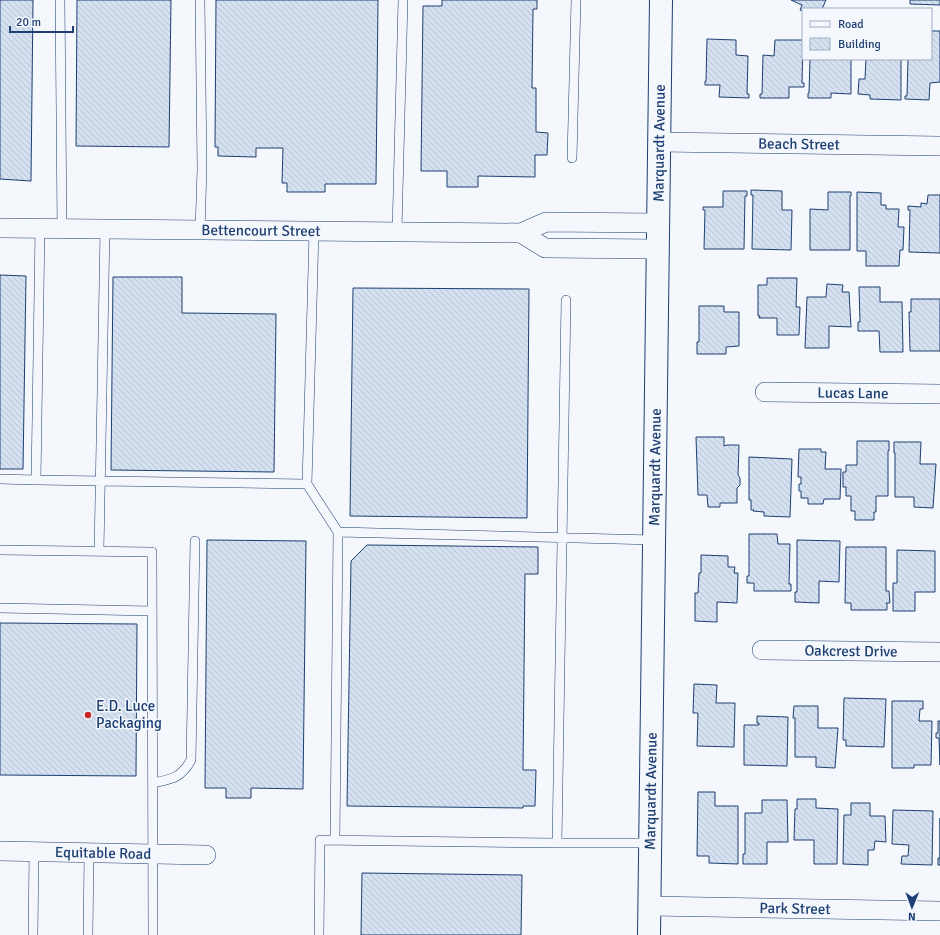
<svg xmlns="http://www.w3.org/2000/svg" width="940" height="935" viewBox="0 0 940 935" font-family="Signika,sans-serif">
  <defs>
    <pattern id="building-back-hatch" width="6" height="6" patternUnits="userSpaceOnUse"><rect width="6" height="6" fill="#d5e0f0"/><path d="M-1 5l2 2M0 0l6 6M5-1l2 2" fill="none" stroke="#b6c1d1"/></pattern>
  </defs>
  <rect width="100%" height="100%" fill="#f4f7fb"/>
  <!-- building -->
  <path fill="url(#building-back-hatch)" stroke="#1d3f73" d="M0,0H33L31,181L0,179Z
    M77,0H171L169,147L76,146Z
    M216,0H378L376,184H325V192H287V183H282L283,148H256V157L218,156V147H215Z
    M442,0H537V9H533L532,88H536V132L548,133L547,155H535V177L478,176V187H447V171H421L423,6H442Z
    M791,0H826L822,9H803V11L800,10L802,5Z
    M910,0H940V5L910,4Z
    M931,31H940V82L930,83L929,100L905,99V96H907L908,59H931Z
    M707,39L736,40V55L748,56L747,94H749V98L719,97L720,85H705V81H706Z
    M775,40H803L802,83H804V87H789V98H760V94H762L763,55L774,56Z
    M810,59H851V94L831,93V98H808V93H809Z
    M866,59H901V100L870,99V95L858,94L859,79H865Z
    M751,190L782,191V210H792L791,250L752,249L753,195H751Z
    M723,191H747V196H745L744,249H704L705,210H703V207H723Z
    M828,192H851V196H850V250H810V209L828,210Z
    M857,192L881,193V205H886V209H899L898,227H904L903,250H900L899,266H866V251H857Z
    M928,195H940V253L909,252L910,210H908V206L921,207V203L927,204Z
    M0,275L26,276L23,469H0Z
    M113,277H182V313L276,314L274,472L111,470Z
    M767,278H797L796,307H800L799,335H777V318H759L760,316H758V285H767Z
    M827,284L843,285L842,292H849L851,327L829,326V348H805L807,297H826Z
    M859,287H880V302H902L903,352H880L879,331H858V322H860Z
    M353,288L529,289L527,518L350,516Z
    M911,299H940V351H910L909,312H911Z
    M699,306H724V312H739V346L726,347V354H697V342H699Z
    M696,437H724V446L727,445H739L738,475L740,478V485L737,488V503H720V507H708L707,495H698Z
    M857,441H889V451H888V496H876V512H874V520H855V511H851V496H846V487H843V472H846V465H857Z
    M894,442H921L920,464H936L933,508L914,507V497H895V453H894Z
    M799,449H821V452H826L825,469H841L840,499H824L823,504H808V498H801V491H799V484H801V477H798Z
    M749,457L792,459L790,517L764,516V512L753,511L754,510H751V500H749Z
    M749,534H777L778,544H790L789,584H791V591H754V583H747V576H749Z
    M207,540L306,541L303,789L251,788V798H226V788H205Z
    M797,540L840,541L839,582L819,581V603L795,602V592H797Z
    M367,545L538,547V574H525L523,770H536L535,806H523V808L347,806L351,561Z
    M846,547H886V591H889L890,603H886L887,604V610H851V603H845Z
    M897,550L935,551V592H915V611H893V583H897Z
    M701,555L728,556V567H735L734,573H738L737,603L717,602V622L695,621V593H698L699,573H701Z
    M0,623L137,624L136,776L0,775Z
    M694,684L717,685L716,703H735L734,747L697,746L698,713H693Z
    M844,698L886,699L884,747L846,746V740H843Z
    M892,701H923V709H920L919,721H932L931,765H914V768H892Z
    M794,706H818V728H838L835,768L816,767V757H795V718H793Z
    M757,716L788,717L787,766L744,765V725H759V723H757Z
    M938,721H940V765L939,738H936V733H938Z
    M698,792H715V806H738V864L709,863V856H697Z
    M797,799H816V808L838,809L837,864H814V840H794L795,809H797Z
    M762,800H787L788,842H767V864H743V854H745V813H762Z
    M851,803H870V816H885L886,842L875,841L874,850H868V865L843,864L844,815H851Z
    M893,810L933,811L932,865L901,864L902,856H908L909,845L892,844Z
    M940,818V865H938V858H940Z
    M362,873L522,875L521,935H361Z"/>
  <g fill="none" stroke-linecap="round" stroke-linejoin="round">
    <defs>
      <path id="lane" d="M60,0L62,229
        M200,0L202,169L200,230
        M572,158L576,0
        M40,229L36,480L307,484L314,231
        M397,231L403,0
        M566,300L557,843H650
        M0,479L36,480
        M307,484L338,532L654,540
        M0,550L152,552L153,935
        M99,551L105,229
        M0,608L152,611
        M153,783C172,779 181,778 191,760L195,541
        M335,840L338,532
        M33,934L34,852
        M88,935L89,853
        M319,935L320,840L557,843"/>
      <g id="street">
        <path id="s1" d="M659,142L940,146"/>
        <path id="s2" d="M0,228L521,233L546,222L658,223"/>
        <path d="M521,233L545,248L658,249"/>
        <path id="s3" d="M765,392L940,394"/>
        <path id="s4" d="M762,650L940,652"/>
        <path id="s5" d="M0,851L206,855"/>
        <path id="s6" d="M650,906L940,911"/>
      </g>
      <g id="secondary">
        <path id="s7" d="M649,935L661,0"/>
      </g>
    </defs>
    <!-- lane casing -->
    <use href="#lane" stroke="#1d3f73" stroke-width="10"/>
    <!-- street casing -->
    <use href="#street" stroke="#1d3f73" stroke-width="20"/>
    <!-- secondary casing -->
    <use href="#secondary" stroke="#1d3f73" stroke-width="24"/>
    <!-- lane -->
    <use href="#lane" stroke="#f4f7fb" stroke-width="9"/>
    <!-- street -->
    <use href="#street" stroke="#f4f7fb" stroke-width="19"/>
    <!-- secondary -->
    <use href="#secondary" stroke="#f4f7fb" stroke-width="22"/>
  </g>
  <!-- markers -->
  <circle fill="#c62828" stroke="#f4f7fb" stroke-width="1.5" cx="88" cy="715" r="4"/>
  <g text-anchor="middle" stroke-width="3" stroke-linejoin="round" paint-order="stroke">
    <!-- street labels -->
    <g font-size="15" fill="#1d3f73" stroke="#f4f7fb">
      <text dy="5" stroke="none"><textPath href="#s7" startOffset="792">Marquardt Avenue</textPath></text>
      <text dy="5" stroke="none"><textPath href="#s1" startOffset="140">Beach Street</textPath></text>
      <text dy="5" stroke="none"><textPath href="#s2" startOffset="261">Bettencourt Street</textPath></text>
      <text dy="5" stroke="none"><textPath href="#s3" startOffset="88">Lucas Lane</textPath></text>
      <text dy="5" stroke="none"><textPath href="#s7" startOffset="468">Marquardt Avenue</textPath></text>
      <text dy="5" stroke="none"><textPath href="#s4" startOffset="89">Oakcrest Drive</textPath></text>
      <text dy="5" stroke="none"><textPath href="#s7" startOffset="144">Marquardt Avenue</textPath></text>
      <text dy="5" stroke="none"><textPath href="#s5" startOffset="103">Equitable Road</textPath></text>
      <text dy="5" stroke="none"><textPath href="#s6" startOffset="145">Park Street</textPath></text>
    </g>
    <!-- poi labels -->
    <g font-size="15" fill="#1d3f73" stroke="#f4f7fb" text-anchor="start">
      <text x="96" y="711">E.D. Luce<tspan x="96" dy="17">Packaging</tspan></text>
    </g>
  </g>
  <!-- legend -->
  <rect x="802" y="8" width="130" height="52" fill="#f4f7fb" stroke="#9eadc5"/>
  <rect x="810" y="21" width="20" height="6" fill="#f4f7fb" stroke="#9eadc5"/>
  <text x="838" y="28" font-size="12" fill="#1d3f73">Road</text>
  <rect x="810" y="38" width="20" height="12" fill="url(#building-back-hatch)" stroke="#9eadc5"/>
  <text x="838" y="48" font-size="12" fill="#1d3f73">Building</text>
  <!-- north arrow -->
  <g transform="translate(912 907) rotate(181)" stroke="#f4f7fb" stroke-width="3" paint-order="stroke">
  <path d="M0-3L7 15L0 10L-7 15Z" fill="#1d3f73"/>
  <text y="-6" font-size="11" font-weight="bold" text-anchor="middle" fill="#1d3f73">N</text>
  </g>
  <!-- scale -->
  <path d="M10 26v6h63v-6" fill="none" stroke="#1d3f73" stroke-width="2"/>
  <text x="16" y="26" font-size="12" fill="#1d3f73" stroke="#f4f7fb" stroke-width="3" paint-order="stroke">20 m</text>
</svg>
